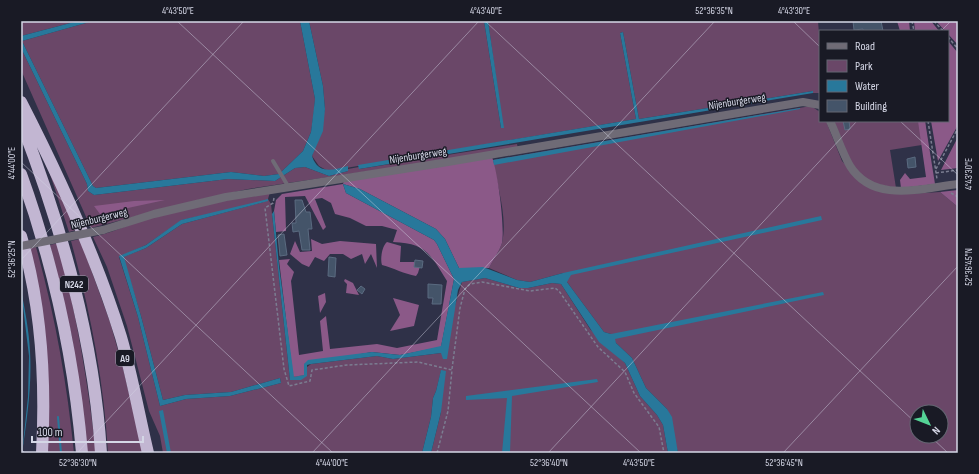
<svg xmlns="http://www.w3.org/2000/svg" width="979" height="474" viewBox="0 0 979 474" font-family="'Sofia Sans Condensed',sans-serif">
  <rect width="100%" height="100%" fill="#2f3148"/>
  <!-- green -->
  <path fill="#6a4768" fill-rule="evenodd" d="M21,21H78L21,36Z
    M93,21H300L315,99L314,111L311,132L303,151L279,174L264,176L231,172L96,188L93,186L22,41Z
    M309,21H484L501,128H503L488,21H818L820,46V93H813V91L639,119L623,32L620,33L636,119L328,171L319,166L312,156L325,109L323,86Z
    M21,48L87,184L88,191L94,195L228,179L275,181L295,168L305,167L329,176L348,171V169L359,167V169L517,144L518,149L248,189L198,200L91,228L21,70Z
    M811,106L820,112V121H826L842,161L858,178L909,194L940,192L958,207V453H678L667,409L646,388L632,358L616,343L611,334L604,332L567,282L563,273L530,282L517,280L489,268C493,260 499,252 502,243C508,217 497,186 493,160ZM917,412H941V436H917Z
    M832,121H925L928,144L890,150L896,188C888,186 879,185 872,182C849,171 842,142 832,121Z
    M46,162L76,230L69,232Z
    M270,192L268,199L271,204L272,214L290,380L311,364L377,356L393,359L441,353L462,282L485,278L519,288H528L552,283L561,284L590,329L625,363L640,396L657,415L663,425L668,453H431L441,412V371L436,391L433,398L431,417L422,453H163L160,436L149,411L127,326L107,267L93,237C111,233 128,225 146,219C186,207 228,200 270,192ZM267,201L182,224L146,248L123,257L141,316L163,400L185,395L231,392L280,378L281,383L230,396L186,399L160,406L138,317L119,257L146,245L182,220Z
    M80,239L110,322L123,368L143,453H108C104,381 90,310 71,241Z
    M58,243C76,312 88,382 96,453H87L72,337L50,245Z
    M36,247C55,315 67,383 74,453H47L29,248Z"/>
  <!-- forest -->
  <path fill="#8b5988" d="M897,21H909L910,31H900Z
    M914,21H931L939,31H915Z
    M936,21H958V45L948,34V31H945Z
    M948,41L958,53V125L938,161L931,121H948Z
    M918,121H925L935,184L901,188L900,180L905,173L910,179L926,177Z
    M958,137V168L941,170Z
    M492,157C498,173 505,227 502,243C499,252 493,260 489,268H459L445,239L436,229L360,189L343,184L346,193L434,240L437,244L454,279L441,347L400,355L372,352L304,364V375L293,377L279,260L290,259L287,264L294,272L291,281L299,355L323,351L320,321L326,316L330,349L377,344L397,348L437,340L447,281C431,255 426,243 393,242L397,230L382,226H366L350,218L335,214L331,203L322,198L315,199L326,227L323,230L305,196L285,197L286,231L276,232L274,211L276,200L282,194L343,184L344,181Z
    M958,190V207L940,192Z
    M165,200L100,214L94,206L134,201Z
    M311,239L322,244L340,241L376,244L377,268L371,254L365,264L362,254L351,259L343,254H330L324,261L315,257L309,267L302,264L290,254L295,241L300,252L312,251Z
    M387,242L401,246L400,262H414L420,266L418,273L416,276C404,274 394,268 382,265C380,259 382,246 387,242Z
    M345,279L353,283L359,295L346,293L347,284L344,281Z
    M325,293L326,302L320,313L318,296Z
    M393,298L419,305L414,326L390,331L400,315Z"/>
  <!-- water -->
  <path fill="#28789b" d="M78,21H93L22,41L93,186L96,188L231,172L264,176L279,174L303,151L311,132L315,99L300,21H309L323,86L325,109L323,131L312,156C318,175 333,170 348,166V171L329,176L305,167L295,168L275,181L228,179L94,195L88,191L87,184L21,48V36Z
    M484,21H488L504,128H501Z
    M623,32L639,119L813,91V93L359,169L358,165L636,119L620,33Z
    M800,108V109L494,165L493,160Z
    M343,184L360,189L436,229L445,239L459,268L483,267L517,280L530,282L563,273L821,216L822,220L571,275L567,282L604,332L611,334L823,292L824,295L615,339L616,343L632,358L646,388L667,409L672,417L678,453H668L663,425L657,415L640,396L625,363L599,342L561,284L552,283L528,288H519L485,278L462,282L458,290L447,359H443L441,353L393,359L377,356L311,364L307,365V376L301,380H290L272,214L274,211L279,266L294,377L304,375V364L308,360L372,352L400,355L441,346L454,279L437,244L434,240L346,193Z
    M268,199V201L182,224L146,248L124,257L141,316L163,400L185,395L231,392L280,378L281,383L230,396L186,399L160,406L138,317L119,256L146,245L181,220Z
    M21,290C25,310 29,331 30,351C32,386 27,419 22,453L28,397L29,356Z
    M441,370L446,371L441,412L431,453H422L431,417L433,398L436,391Z
    M597,379L598,382L512,396L510,453H502L507,398L466,400V396Z
    M163,410L171,453H167L159,411Z"/>
  <g fill="none" stroke-linecap="round" stroke-linejoin="round">
    <!-- stream -->
    <path stroke="#28789b" stroke-width="2" d="M58,417L61,453"/>
  </g>
  <!-- building -->
  <path fill="#445469" stroke="#5a6a80" d="M853,21H881L883,31H863V29L854,30Z
    M843,121H849L850,129L845,130Z
    M915,157L916,167L908,168L907,159Z
    M295,200H302L306,212H310L312,229H308L310,250H302L299,231L293,232L292,223H296Z
    M284,234L287,255L280,256L278,235Z
    M329,257L336,258L335,277L328,276Z
    M415,260L423,261L422,268L414,267Z
    M428,284L442,285L441,304H432L433,298H428Z
    M361,286L365,289L362,294L357,290Z"/>
  <g fill="none" stroke-linecap="round" stroke-linejoin="round">
    <!-- path -->
    <path stroke="#7b7d91" stroke-width="1.5" stroke-dasharray="3 2" stroke-linecap="butt" d="M912,21L914,31
      M934,21L943,31
      M948,37L958,49
      M928,121L937,179
      M936,169L958,128
      M936,173L958,170
      M951,193L958,197
      M274,198L273,203L265,208L284,369L289,386L310,381L312,370L347,365L418,362L452,370L448,411L437,453
      M452,369L460,308L465,289L470,284L482,282L530,291L555,288L559,291L598,347L625,372L634,393L659,427L664,453"/>
    <!-- service -->
    <path stroke="#6f6b76" stroke-width="4" d="M273,161L288,186"/>
    <!-- minor -->
    <path stroke="#6f6b76" stroke-width="8" d="M830,121C837,136 842,152 850,166C874,204 922,188 958,184
      M103,230L154,214L226,197L442,163L803,102L820,105"/>
    <!-- motorway -->
    <path stroke="#c2b6d2" stroke-width="12" d="M21,102C60,178 96,256 121,337C132,375 139,415 148,453
      M21,122C62,228 94,339 101,453
      M21,174C53,263 74,358 82,453
      M21,236C42,307 46,379 42,453"/>
    <!-- minor-bridge -->
    <path stroke="#6f6b76" stroke-width="8" d="M21,246L103,230"/>
  </g>
  <!-- ticks -->
  <path fill="none" stroke="#d5d7e6" stroke-width="1" stroke-opacity="0.45" d="M177,21L641,453M485,21L917,424M793,21L820,47M941,31L951,21M900,121L958,175M21,162L333,453M21,260L244,21M930,436L948,453M21,449L25,453M77,453L479,21M312,453L715,21M548,453L857,121M783,453L958,266"/>
  <g text-anchor="middle" stroke-width="3" stroke-linejoin="round" paint-order="stroke">
    <!-- shield labels -->
    <g fill="#191a25" stroke="#9d9eac" stroke-width="1">
      <rect x="60" y="276" width="28" height="16" rx="3"/>
      <rect x="116" y="350" width="18" height="16" rx="3"/>
    </g>
    <g font-size="10" font-weight="bold" fill="#d5d7e6">
      <text x="74" y="288">N242</text>
      <text x="125" y="362">A9</text>
    </g>
    <!-- street labels -->
    <g font-size="11" fill="#d5d7e6" stroke="#191a25">
      <text transform="translate(737 101) rotate(-9)" y="4">Nijenburgerweg</text>
      <text transform="translate(418 155) rotate(-9)" y="4">Nijenburgerweg</text>
      <text transform="translate(99 218) rotate(-14)" y="4">Nijenburgerweg</text>
    </g>
  </g>
  <!-- border -->
  <rect width="979" height="474" fill="none" stroke="#191a25" stroke-width="44"/>
  <!-- legend -->
  <rect x="819" y="30" width="130" height="92" fill="#191a25" stroke="#646672"/>
  <rect x="827" y="43" width="20" height="6" fill="#6f6b76" stroke="#646672"/>
  <text x="855" y="50" font-size="12" fill="#d5d7e6">Road</text>
  <rect x="827" y="60" width="20" height="12" fill="#6a4768" stroke="#646672"/>
  <text x="855" y="70" font-size="12" fill="#d5d7e6">Park</text>
  <rect x="827" y="80" width="20" height="12" fill="#28789b" stroke="#646672"/>
  <text x="855" y="90" font-size="12" fill="#d5d7e6">Water</text>
  <rect x="827" y="100" width="20" height="12" fill="#445469" stroke="#646672"/>
  <text x="855" y="110" font-size="12" fill="#d5d7e6">Building</text>
  <!-- north arrow -->
  <g transform="translate(929 424) rotate(133)"><circle r="19" fill="#191a25" stroke="#646672"/>
  <path d="M0-3L7 15L0 10L-7 15Z" fill="#54d396"/>
  <text y="-6" font-size="11" font-weight="bold" text-anchor="middle" fill="#d5d7e6">N</text>
  </g>
  <!-- scale -->
  <path d="M32 436v6h111v-6" fill="none" stroke="#d5d7e6" stroke-width="2"/>
  <text x="38" y="436" font-size="12" fill="#d5d7e6" stroke="#191a25" stroke-width="3" paint-order="stroke">100 m</text>
  <rect x="22" y="22" width="935" height="430" fill="none" stroke="#d5d7e6" stroke-width="1.5"/>
  <g font-size="10" text-anchor="middle" fill="#d5d7e6">
    <text x="178" y="14">4°43'50"E</text>
    <text x="486" y="14">4°43'40"E</text>
    <text x="714" y="14">52°36'35"N</text>
    <text x="794" y="14">4°43'30"E</text>
    <text transform="translate(11 163) rotate(-90)" y="4">4°44'00"E</text>
    <text transform="translate(968 174) rotate(-90)" y="4">4°43'30"E</text>
    <text transform="translate(11 259) rotate(-90)" y="4">52°36'25"N</text>
    <text transform="translate(968 267) rotate(-90)" y="4">52°36'45"N</text>
    <text x="78" y="466">52°36'30"N</text>
    <text x="332" y="466">4°44'00"E</text>
    <text x="549" y="466">52°36'40"N</text>
    <text x="639" y="466">4°43'50"E</text>
    <text x="784" y="466">52°36'45"N</text>
  </g>
</svg>
